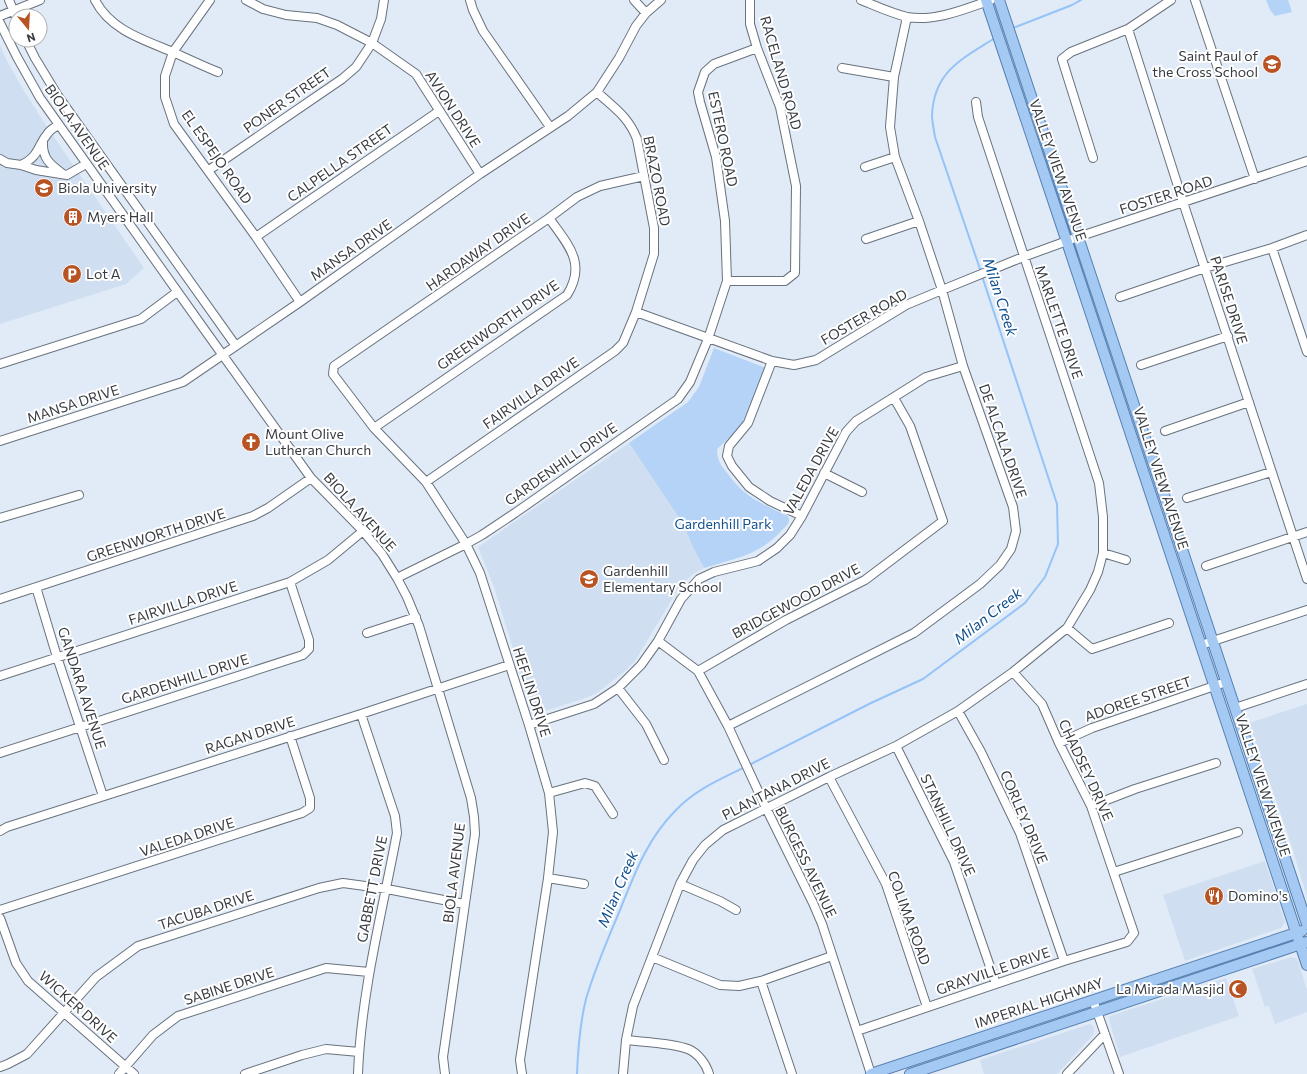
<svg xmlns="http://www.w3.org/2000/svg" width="1307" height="1074" viewBox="0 0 1307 1074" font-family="Commissioner,sans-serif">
  <rect width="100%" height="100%" fill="#e0ebf7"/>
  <!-- built -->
  <path fill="#cfdff1" d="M0,45L7,61L23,89L47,127L144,268L126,284L0,324Z
    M629,443L682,522L693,547L704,568L693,574L680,586L635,661L624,672L597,693L583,699L535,714L533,713L494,587L478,547Z
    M1307,704V897L1291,844L1249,723Z
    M1265,861L1285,922L1281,928L1185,961L1163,895Z
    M1291,957L1296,958L1298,961L1307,990V1012L1275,1024L1269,1006L1265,1007L1252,969Z
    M1226,978L1239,1016L1120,1057L1109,1019L1110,1016Z
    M1090,1024L1093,1026L1094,1031L1093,1035L1057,1074H984L980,1060Z"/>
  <!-- green -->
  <path fill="#b4d3f7" d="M1266,0H1288L1292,12L1275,16L1270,10Z
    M714,348L766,368C758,390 752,415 735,432C730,438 723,443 717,449C717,460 721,466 728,474C744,497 764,505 788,516C791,522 787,525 783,529C759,556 736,558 704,568L693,547L682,522L629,443L688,402L699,387Z"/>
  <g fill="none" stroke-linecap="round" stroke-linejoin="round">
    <!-- stream -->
    <path stroke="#95c3f8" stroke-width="2" d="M1013,28L1072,5L1081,0
      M981,272L935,137C934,130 932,122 932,115C934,71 962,59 995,38
      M749,765L871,703L923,679L1025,603L1045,577L1058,544L1057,504L982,276
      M577,1074C578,1049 580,1023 586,999C595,968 608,939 620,910C635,873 647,839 676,810C695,790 720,779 745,767"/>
    <defs>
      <path id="minor" d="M9,0L16,17
        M95,0C110,30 144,40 173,52C188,59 203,66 218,72
        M210,0L173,52L165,76V97L174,124L256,237L300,302
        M246,0L263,9L286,15L317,18L337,25L372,43L416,74L480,174
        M470,0L473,10L483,31L550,127
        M634,0L646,13
        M861,0C876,6 891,13 907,17C935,22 965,9 991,0
        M1195,0L1255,179
        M0,16L40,0
        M0,23L17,57L40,98L204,329L311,478L363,531L382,554L397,578L407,597L419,626L471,798L474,817L475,834L443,1057L445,1074
        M1128,29L1183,202L1307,579
        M26,40L35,58L58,96L236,346
        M842,68L894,77
        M43,142C42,159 51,165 63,174
        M1093,158L1062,59L1071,52L1128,29L1171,0
        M0,159L7,163L21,165L36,170L67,175L86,164
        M21,165C40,156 37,146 48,133C51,129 55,127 59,125
        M865,167L895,157
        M209,170L342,79L356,67L372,43L381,19L384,0
        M256,237L439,111
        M866,239L919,221
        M1272,248L1307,352
        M727,281H785L795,273L796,186L780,107L757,48L750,24V0
        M1120,297L1205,268L1272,248L1307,235
        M636,312L772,361L794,365L816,360L906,305L942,290L1023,257L1078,237L1307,161
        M772,361L748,423L729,446L727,456L732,466L749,487L770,501L802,516
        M0,364L141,319L177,292
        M1141,365L1228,336
        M374,428L567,295C587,263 568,245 549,218
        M1165,431L1249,402
        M0,441L183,382L300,302L480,174L568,116L597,92L619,58L636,26L646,13L661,0
        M824,473L862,492
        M426,482L615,351L623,343L636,312L654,254V228L637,139C628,116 614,108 597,92
        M1187,498L1271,472
        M0,518L79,495
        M1103,553L1126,560
        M1206,566L1307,532
        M397,578L466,544L482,535L515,513L678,399L690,382L708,339L727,281L725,221L716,157L700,102L698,92L705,72L714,64L757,48
        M36,587L57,657L103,796
        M0,599L253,516L268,508L311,478
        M1067,628L1092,649L1169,623
        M367,633L416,617
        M658,641L698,671L728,726L766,808L813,903L822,924L871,1074
        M1201,645L1307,610
        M698,671L786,620L865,580L943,521L910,426L894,398
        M0,676L290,582L328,560L363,531
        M618,688L646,724L664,760
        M1235,708L1307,684
        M958,711L981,752L1020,833L1064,961
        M529,725L594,704L618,688L641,665L658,641L681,599L699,579L714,572L758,561L777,548L790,535L802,516L846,432L856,421L926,377L963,366
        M728,726L914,633L980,584L1000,565L1011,549L1016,531L1013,507L963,366L942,290L919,221L895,157L890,127L894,77L907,17
        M1059,743L1092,728L1226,682
        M896,746L954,862L996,984
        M0,753L303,655L309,649V640L290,582
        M829,777L886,884L927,1007
        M549,793L585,783L595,786L613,814
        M1091,806L1135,789L1216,763
        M0,831L7,827L361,714L509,665
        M1114,872L1238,832
        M548,878L584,884
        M680,884L720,901L736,910
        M0,910L302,813L310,808V798L290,736
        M0,918L16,963L28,981L134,1074
        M652,957L720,985L739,986L761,981L832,956
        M761,981L792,1074
        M1093,1000L1119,1074
        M857,1031L1064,961L1127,942L1134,933L1091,806L1059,743L1042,704L1013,672
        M626,1040C643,1042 673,1043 688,1049C698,1053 706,1064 709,1074
        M0,1067L8,1064L27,1054L96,977L138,946L319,888L343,883L387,889L464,904
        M119,1074L153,1035L178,1016L326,968L369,972
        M245,1074L302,1055L326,1049L359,1052
        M358,1074C361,993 382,913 397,833L395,816L361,714
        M522,1074L520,1060L548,878L553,832L549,793L529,725L480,573L466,544L426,482L374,428L333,374L334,366L549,218L577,197L600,186L644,176
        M623,1074L626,1040L633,1006L680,884L693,860L705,845L723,830L829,777L896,746L958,711L1013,672L1067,628L1090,590L1098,572L1103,553V517L1099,483L978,117L976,102
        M1067,1074L1105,1034"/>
      <path id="major" d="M986,0L1070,251L1307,965
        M999,0L1307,924
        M871,1074L1302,931
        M910,1074L1307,942"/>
    </defs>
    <!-- minor casing -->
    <use href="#minor" stroke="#69727d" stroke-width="10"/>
    <!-- major casing -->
    <use href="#major" stroke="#5780b0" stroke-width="12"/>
    <!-- minor -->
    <use href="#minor" stroke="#fff" stroke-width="8"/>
    <!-- major -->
    <use href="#major" stroke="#a4c9f3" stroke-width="10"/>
  </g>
  <!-- icons -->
  <defs>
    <symbol id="school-disc" viewBox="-11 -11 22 22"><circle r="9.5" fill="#b85324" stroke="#fff"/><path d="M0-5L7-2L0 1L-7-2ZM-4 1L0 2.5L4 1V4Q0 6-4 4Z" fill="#fff"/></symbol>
    <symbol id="university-disc" viewBox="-11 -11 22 22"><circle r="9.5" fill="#b85324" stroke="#fff"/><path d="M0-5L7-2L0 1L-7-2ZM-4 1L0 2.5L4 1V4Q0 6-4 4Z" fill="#fff"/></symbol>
    <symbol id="building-disc" viewBox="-11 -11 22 22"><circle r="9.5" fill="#b85324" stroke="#fff"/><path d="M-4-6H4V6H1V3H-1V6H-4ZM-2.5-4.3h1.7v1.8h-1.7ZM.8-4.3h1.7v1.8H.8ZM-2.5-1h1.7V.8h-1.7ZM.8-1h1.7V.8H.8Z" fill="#fff"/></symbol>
    <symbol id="parking-disc" viewBox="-11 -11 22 22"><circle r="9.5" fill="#b85324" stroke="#fff"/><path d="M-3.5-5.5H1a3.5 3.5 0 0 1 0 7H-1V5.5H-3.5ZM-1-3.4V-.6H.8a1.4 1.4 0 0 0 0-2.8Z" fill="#fff"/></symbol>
    <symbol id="church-disc" viewBox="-11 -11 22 22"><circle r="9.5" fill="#b85324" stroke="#fff"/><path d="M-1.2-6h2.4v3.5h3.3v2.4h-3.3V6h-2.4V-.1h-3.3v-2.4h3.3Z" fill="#fff"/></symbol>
    <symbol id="restaurant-disc" viewBox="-11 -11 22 22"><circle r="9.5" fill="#b85324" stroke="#fff"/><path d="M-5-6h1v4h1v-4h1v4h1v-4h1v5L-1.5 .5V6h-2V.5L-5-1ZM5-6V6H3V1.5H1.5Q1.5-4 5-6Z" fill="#fff"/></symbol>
    <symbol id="mosque-disc" viewBox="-11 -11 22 22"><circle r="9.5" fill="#b85324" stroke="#fff"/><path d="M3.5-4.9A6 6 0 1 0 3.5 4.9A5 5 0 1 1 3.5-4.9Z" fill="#fff"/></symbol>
  </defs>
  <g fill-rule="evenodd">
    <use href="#school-disc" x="1261" y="53" width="22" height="22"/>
    <use href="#university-disc" x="33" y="177" width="22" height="22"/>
    <use href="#building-disc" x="62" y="206" width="22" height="22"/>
    <use href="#parking-disc" x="61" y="263" width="22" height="22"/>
    <use href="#church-disc" x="240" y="431" width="22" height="22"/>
    <use href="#school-disc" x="578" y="568" width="22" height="22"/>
    <use href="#restaurant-disc" x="1203" y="885" width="22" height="22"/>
    <use href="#mosque-disc" x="1227" y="978" width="22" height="22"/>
  </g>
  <g text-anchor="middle" stroke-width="4" stroke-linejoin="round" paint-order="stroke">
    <!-- poi labels -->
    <g font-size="14" fill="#383c41" stroke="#fff" text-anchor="start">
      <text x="1258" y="61" text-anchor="end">Saint Paul of<tspan x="1258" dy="16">the Cross School</tspan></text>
      <text x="58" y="193">Biola University</text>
      <text x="87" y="222">Myers Hall</text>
      <text x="86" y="279">Lot A</text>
      <text x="265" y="439">Mount Olive<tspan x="265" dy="16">Lutheran Church</tspan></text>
      <text x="603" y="576">Gardenhill<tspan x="603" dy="16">Elementary School</tspan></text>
      <text x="1228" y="901">Domino's</text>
      <text x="1224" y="994" text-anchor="end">La Mirada Masjid</text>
    </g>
    <!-- street labels -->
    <g font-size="14" fill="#383c41" stroke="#fff">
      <text transform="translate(781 73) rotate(74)" y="5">RACELAND ROAD</text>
      <text transform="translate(287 100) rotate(-35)" y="5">PONER STREET</text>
      <text transform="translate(453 109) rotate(57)" y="5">AVION DRIVE</text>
      <text transform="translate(77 127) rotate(55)" y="5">BIOLA AVENUE</text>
      <text transform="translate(723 139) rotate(78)" y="5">ESTERO ROAD</text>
      <text transform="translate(217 157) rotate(55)" y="5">EL ESPEJO ROAD</text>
      <text transform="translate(340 163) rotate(-35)" y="5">CALPELLA STREET</text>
      <text transform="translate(1058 170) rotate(71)" y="5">VALLEY VIEW AVENUE</text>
      <text transform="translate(657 181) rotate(79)" y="5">BRAZO ROAD</text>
      <text transform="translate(1166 195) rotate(-18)" y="5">FOSTER ROAD</text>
      <text transform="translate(351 250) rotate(-35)" y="5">MANSA DRIVE</text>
      <text transform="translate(478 252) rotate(-35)" y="5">HARDAWAY DRIVE</text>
      <text transform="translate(1229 300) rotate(72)" y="5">PARISE DRIVE</text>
      <text transform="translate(864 317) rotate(-30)" y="5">FOSTER ROAD</text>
      <text transform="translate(1059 322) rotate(71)" y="5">MARLETTE DRIVE</text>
      <text transform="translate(498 325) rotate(-35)" y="5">GREENWORTH DRIVE</text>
      <text transform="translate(531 393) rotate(-35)" y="5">FAIRVILLA DRIVE</text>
      <text transform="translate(73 404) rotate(-18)" y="5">MANSA DRIVE</text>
      <text transform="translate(1003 441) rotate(71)" y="5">DE ALCALA DRIVE</text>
      <text transform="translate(561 464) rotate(-35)" y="5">GARDENHILL DRIVE</text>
      <text transform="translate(811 471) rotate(-61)" y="5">VALEDA DRIVE</text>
      <text transform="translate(1161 478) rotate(72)" y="5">VALLEY VIEW AVENUE</text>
      <text transform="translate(360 512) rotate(48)" y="5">BIOLA AVENUE</text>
      <text transform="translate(156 535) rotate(-18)" y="5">GREENWORTH DRIVE</text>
      <text transform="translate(796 601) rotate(-28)" y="5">BRIDGEWOOD DRIVE</text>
      <text transform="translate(183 603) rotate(-18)" y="5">FAIRVILLA DRIVE</text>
      <text transform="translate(185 679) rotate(-18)" y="5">GARDENHILL DRIVE</text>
      <text transform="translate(82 688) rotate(72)" y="5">GANDARA AVENUE</text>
      <text transform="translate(532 692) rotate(72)" y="5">HEFLIN DRIVE</text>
      <text transform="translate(1138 699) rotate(-19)" y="5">ADOREE STREET</text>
      <text transform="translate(250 735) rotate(-18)" y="5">RAGAN DRIVE</text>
      <text transform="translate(1086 770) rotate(65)" y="5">CHADSEY DRIVE</text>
      <text transform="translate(1263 785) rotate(72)" y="5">VALLEY VIEW AVENUE</text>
      <text transform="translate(776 789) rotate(-27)" y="5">PLANTANA DRIVE</text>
      <text transform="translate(1024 817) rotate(67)" y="5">CORLEY DRIVE</text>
      <text transform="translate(948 825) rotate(65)" y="5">STANHILL DRIVE</text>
      <text transform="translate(187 837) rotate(-18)" y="5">VALEDA DRIVE</text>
      <text transform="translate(806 862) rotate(64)" y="5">BURGESS AVENUE</text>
      <text transform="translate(454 873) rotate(-83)" y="5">BIOLA AVENUE</text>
      <text transform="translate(372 889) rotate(-79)" y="5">GABBETT DRIVE</text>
      <text transform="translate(206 910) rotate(-18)" y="5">TACUBA DRIVE</text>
      <text transform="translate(909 918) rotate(70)" y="5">COLIMA ROAD</text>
      <text transform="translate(993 971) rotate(-19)" y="5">GRAYVILLE DRIVE</text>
      <text transform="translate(229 986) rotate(-18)" y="5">SABINE DRIVE</text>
      <text transform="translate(1039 1003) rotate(-18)" y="5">IMPERIAL HIGHWAY</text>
      <text transform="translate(78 1007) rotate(42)" y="5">WICKER DRIVE</text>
    </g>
    <!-- park labels -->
    <g font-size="14" fill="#125291" stroke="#fff">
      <text x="723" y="529">Gardenhill Park</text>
    </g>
    <!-- water labels -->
    <g font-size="15" font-style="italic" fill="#0d4e8d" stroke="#fff">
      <text transform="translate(1000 297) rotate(72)" y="5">Milan Creek</text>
      <text transform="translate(988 616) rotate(-38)" y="5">Milan Creek</text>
      <text transform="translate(618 889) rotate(-67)" y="5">Milan Creek</text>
    </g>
  </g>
  <!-- north arrow -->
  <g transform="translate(28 28) rotate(162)"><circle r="19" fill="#ffffff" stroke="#afb1b3"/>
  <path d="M0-3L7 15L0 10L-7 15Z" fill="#b85324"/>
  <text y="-6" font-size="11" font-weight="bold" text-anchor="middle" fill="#383c41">N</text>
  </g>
</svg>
